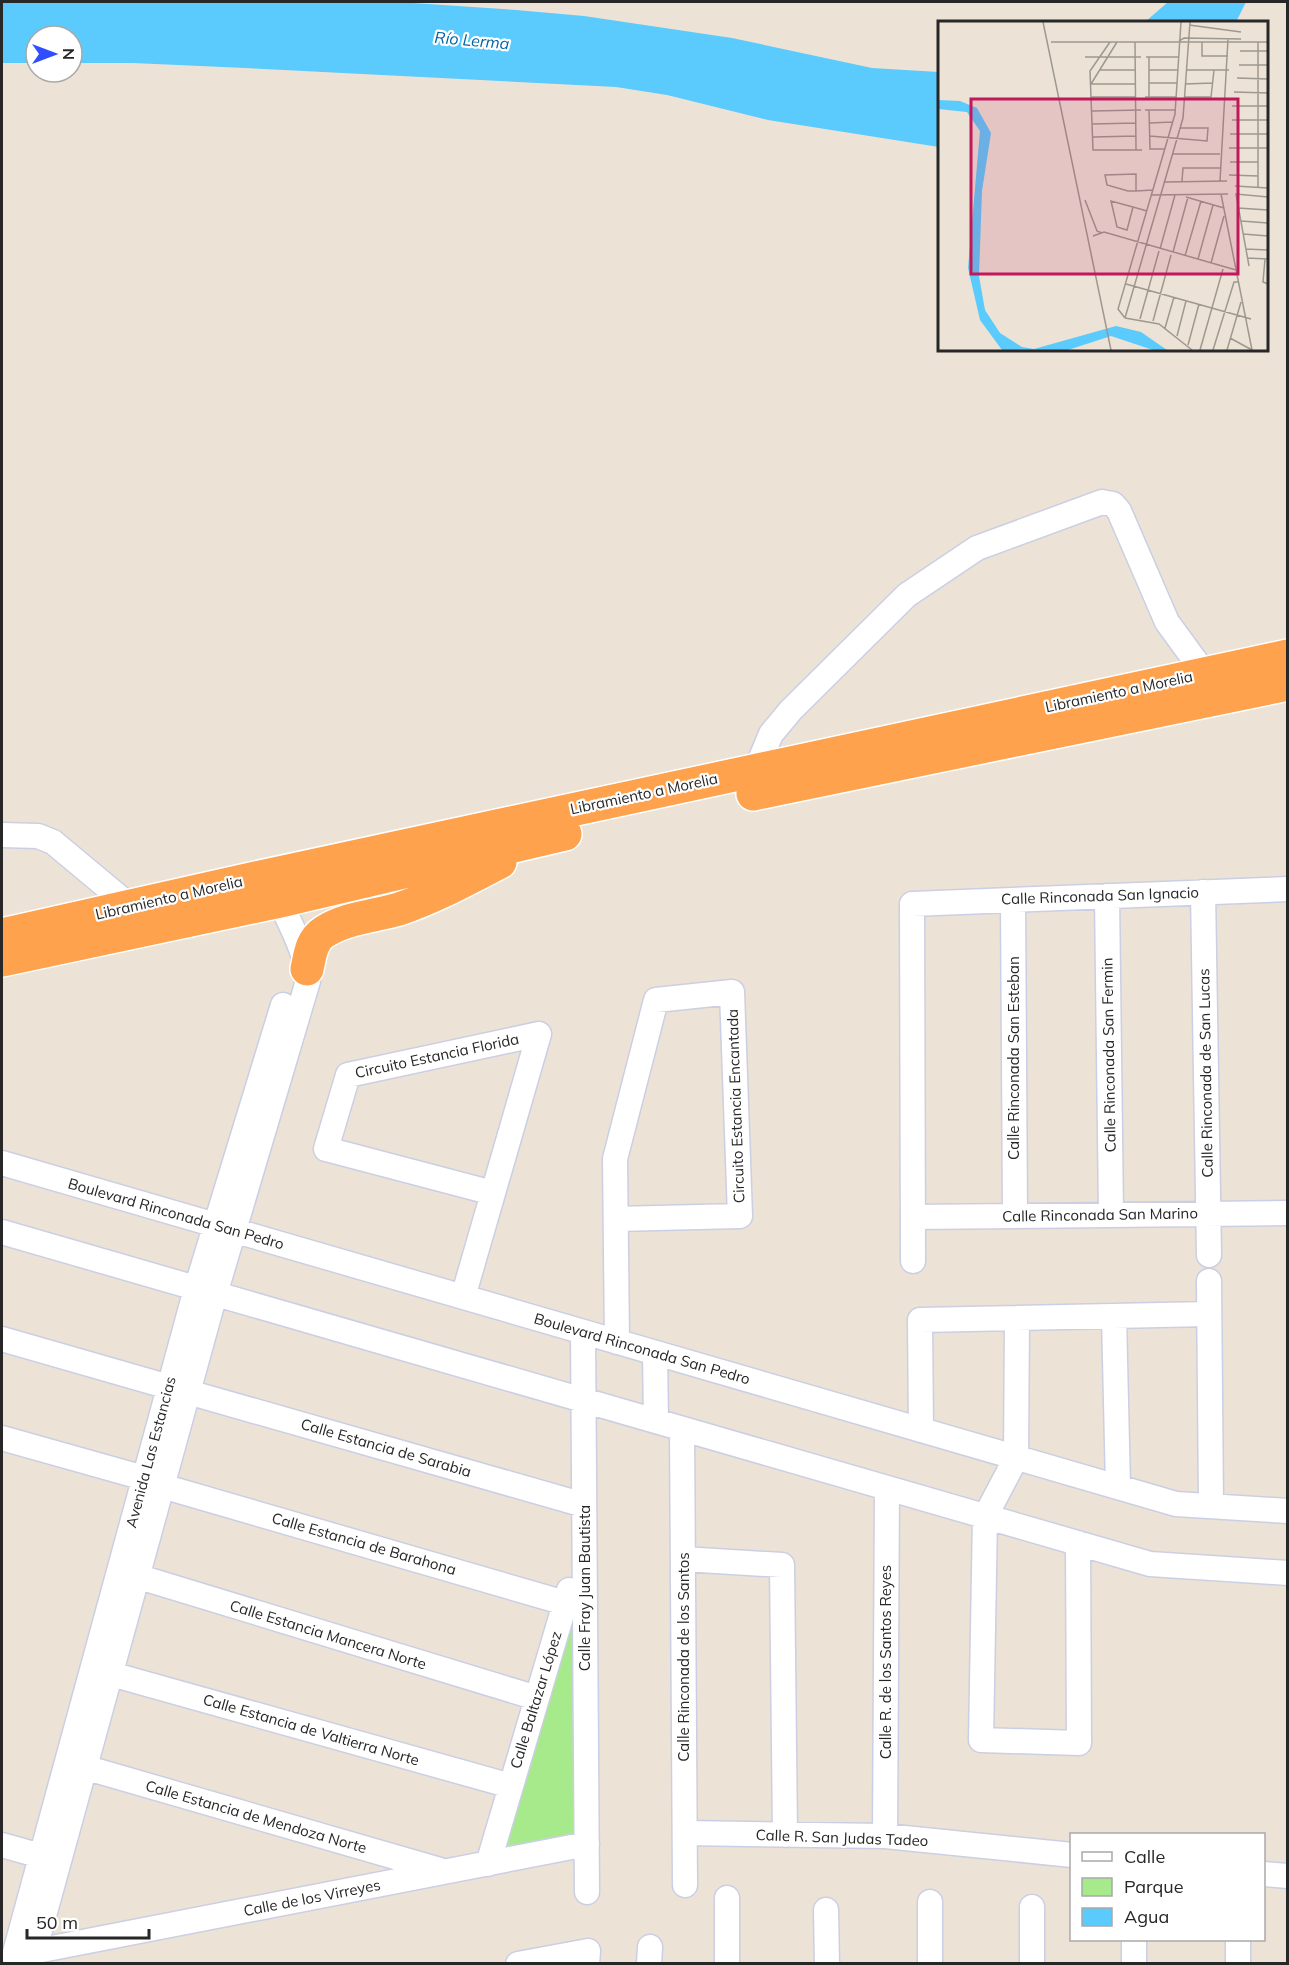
<svg xmlns="http://www.w3.org/2000/svg" width="1289" height="1965" viewBox="0 0 1289 1965" font-family="Mulish,sans-serif">
  <rect width="100%" height="100%" fill="#ece3d6"/>
  <!-- green -->
  <path fill="#a7ea8b" d="M576,1592L575,1838L500,1846Z"/>
  <!-- water -->
  <path fill="#5bcafc" d="M2,2H398L516,10L584,16L732,38L872,68L939,72V147L768,120L667,95L616,87L245,68L133,63H72V36H36V63H2Z
    M1168,2H1246L1236,22H1145Z"/>
  <g fill="none" stroke-linecap="round" stroke-linejoin="round">
    <defs>
      <path id="minor" d="M756,770L771,734L791,710L907,595L977,548L1102,502L1113,504L1119,511L1167,622L1205,674
        M2,835L38,836L53,842L131,907
        M1203,892L1209,1255
        M1107,896L1111,1215
        M1013,900L1015,1216
        M2,1163L1176,1504L1288,1511
        M913,1217L1288,1213
        M616,1219L740,1216L732,992L656,1000L615,1159L617,1342
        M2,1232L1150,1564L1288,1573
        M913,1261L912,904L1288,889
        M1209,1281L1211,1506
        M463,1297L539,1034L348,1075L326,1149L493,1193
        M1114,1316L1118,1487
        M1017,1318L1016,1458L985,1517L981,1740L1079,1743L1078,1543
        M583,1332L587,1892
        M2,1339L169,1387
        M655,1353L656,1421
        M188,1392L584,1505
        M682,1429L685,1885
        M921,1430L920,1320L1209,1314
        M2,1438L144,1478
        M162,1486L565,1603
        M683,1559L782,1565L785,1835
        M123,1572L537,1698
        M111,1674L511,1786
        M70,1763L440,1870
        M685,1833L885,1836L1072,1855
        M885,1836L887,1488
        M2,1845L41,1856
        M488,1864L569,1590
        M1264,1874L1288,1876
        M930,1902V1964
        M826,1910L827,1964
        M1134,1940V1964
        M1238,1940V1964
        M34,1952L215,1294L308,981C307,953 291,927 280,901
        M21,1954L587,1844
        M14,1956L196,1289L283,1005
        M518,1964L588,1951L587,1964
        M649,1964L650,1947
        M727,1964V1898
        M1032,1964V1907"/>
      <path id="highway" d="M753,794L1288,684
        M2,935L246,880L1288,656
        M2,960L280,901L565,834
        M307,969C310,956 311,940 324,932C345,918 375,916 399,909C435,897 467,879 500,862"/>
    </defs>
    <!-- minor casing -->
    <use href="#minor" stroke="#cbcfe3" stroke-width="27"/>
    <!-- highway casing -->
    <use href="#highway" stroke="#fff" stroke-width="36"/>
    <!-- minor -->
    <use href="#minor" stroke="#fff" stroke-width="24"/>
    <!-- highway -->
    <use href="#highway" stroke="#ffa24e" stroke-width="33"/>
  </g>
  <g text-anchor="middle" stroke-width="4.5" stroke-linejoin="round" paint-order="stroke">
    <!-- street labels -->
    <g font-size="15" fill="#272727" stroke="#fff">
      <text transform="translate(1119 692) rotate(-12)" y="5">Libramiento a Morelia</text>
      <text transform="translate(644 794) rotate(-12)" y="5">Libramiento a Morelia</text>
      <text transform="translate(1100 896) rotate(-2)" y="5">Calle Rinconada San Ignacio</text>
      <text transform="translate(169 898) rotate(-13)" y="5">Libramiento a Morelia</text>
      <text transform="translate(1109 1055) rotate(-91)" y="5">Calle Rinconada San Fermin</text>
      <text transform="translate(437 1056) rotate(-12)" y="5">Circuito Estancia Florida</text>
      <text transform="translate(1014 1058) rotate(-90)" y="5">Calle Rinconada San Esteban</text>
      <text transform="translate(1206 1073) rotate(-91)" y="5">Calle Rinconada de San Lucas</text>
      <text transform="translate(736 1106) rotate(-92)" y="5">Circuito Estancia Encantada</text>
      <text transform="translate(176 1214) rotate(16)" y="5">Boulevard Rinconada San Pedro</text>
      <text transform="translate(1100 1215) rotate(-1)" y="5">Calle Rinconada San Marino</text>
      <text transform="translate(642 1349) rotate(16)" y="5">Boulevard Rinconada San Pedro</text>
      <text transform="translate(386 1448) rotate(16)" y="5">Calle Estancia de Sarabia</text>
      <text transform="translate(151 1452) rotate(-75)" y="5">Avenida Las Estancias</text>
      <text transform="translate(364 1544) rotate(16)" y="5">Calle Estancia de Barahona</text>
      <text transform="translate(585 1588) rotate(-90)" y="5">Calle Fray Juan Bautista</text>
      <text transform="translate(328 1635) rotate(17)" y="5">Calle Estancia Mancera Norte</text>
      <text transform="translate(684 1657) rotate(-90)" y="5">Calle Rinconada de los Santos</text>
      <text transform="translate(886 1662) rotate(-90)" y="5">Calle R. de los Santos Reyes</text>
      <text transform="translate(536 1700) rotate(-73)" y="5">Calle Baltazar López</text>
      <text transform="translate(311 1730) rotate(16)" y="5">Calle Estancia de Valtierra Norte</text>
      <text transform="translate(256 1817) rotate(16)" y="5">Calle Estancia de Mendoza Norte</text>
      <text transform="translate(842 1838) rotate(2)" y="5">Calle R. San Judas Tadeo</text>
      <text transform="translate(312 1898) rotate(-11)" y="5">Calle de los Virreyes</text>
    </g>
    <!-- water labels -->
    <g font-size="16" font-style="italic" fill="#0063a2" stroke="#fff">
      <text transform="translate(472 40) rotate(5)" y="6">Río Lerma</text>
    </g>
  </g>
  <!-- overview -->
  <g transform="translate(938 21)">
    <rect width="330" height="330" fill="#ece3d6"/>
    <path d="M0,79L22,80L39,87L53,112L44,170L41,255L47,289L62,312L84,326L96,328L178,305L203,311L229,329H215L173,315L130,329H64L42,299L30,247L42,110L29,91L0,88Z" fill="#5bcafc"/>
    <path fill="none" stroke="#9d9890" stroke-width="1.5" d="M105,1L173,329M251,4L303,11M241,20L246,17L303,18M113,21H330M172,21L152,50L155,129H204M197,21L198,129M264,21V35H290M302,30H330M147,36H203M208,36H240M211,36V76M301,44H330M161,49H197M211,49H240M248,49H291M299,57L330,58M211,62H239M153,63L179,21M153,63H197M247,63L274,62M296,71L330,72M153,76H197M207,76H238M247,76H273L276,49M294,85H330M207,89H237M211,89L212,128H227M154,90L203,89M294,99H330M211,102L235,101M154,103L198,102M292,113H330M212,115L269,120L270,107H242M155,116L198,115M291,127H330M235,133H282M292,141H320M291,154L320,155M244,160L245,147H282M282,160L290,18M227,161L289,160M297,165L330,167M320,167V21M198,170V153L167,154L169,164L190,170H198L215,169M283,173L314,329M214,174L290,173M248,176L286,187M147,179L159,210L164,212M195,186L189,209L179,206L173,180L195,186L209,190M300,187L330,189M303,200L330,202M305,213L330,215M155,215L166,211L298,249M222,228L237,174M308,228L330,229M235,231L250,176M247,235L263,180M309,237L330,238M260,238L275,184M327,238L325,261L330,263M273,242L286,195M311,245L298,173L330,176M188,263L313,298M187,297L180,288L237,93L243,1M187,297L245,97L252,1M187,297L221,303L254,329M202,298L221,230M215,300L233,234M227,307L236,276M239,315L248,280M292,317L314,329M250,324L261,283M262,329L285,248M275,329L296,261H300M289,329L303,281"/>
    <path fill="#c2185b" fill-opacity="0.15" stroke="#c2185b" stroke-width="3" d="M33,78H300V253H33Z"/>
    <rect width="330" height="330" fill="none" stroke="#272727" stroke-width="3"/>
  </g>
  <!-- border -->
  <rect width="1289" height="1965" fill="none" stroke="#272727" stroke-width="6"/>
  <!-- legend -->
  <rect x="1070" y="1833" width="195" height="108" fill="#ffffff" stroke="#a9a9a9" stroke-width="1.5"/>
  <rect x="1082" y="1852" width="30" height="9" fill="#ffffff" stroke="#a9a9a9" stroke-width="1.5"/>
  <text x="1124" y="1863" font-size="18" fill="#272727">Calle</text>
  <rect x="1082" y="1878" width="30" height="18" fill="#a7ea8b" stroke="#a9a9a9" stroke-width="1.5"/>
  <text x="1124" y="1893" font-size="18" fill="#272727">Parque</text>
  <rect x="1082" y="1908" width="30" height="18" fill="#5bcafc" stroke="#a9a9a9" stroke-width="1.5"/>
  <text x="1124" y="1923" font-size="18" fill="#272727">Agua</text>
  <!-- north arrow -->
  <g transform="translate(54 54) rotate(90)"><circle r="28" fill="#ffffff" stroke="#a9a9a9" stroke-width="1.5"/>
  <path d="M0-4.5L10 22L0 15L-10 22Z" fill="#304dff"/>
  <text y="-9" font-size="16" font-weight="bold" text-anchor="middle" fill="#272727">N</text>
  </g>
  <!-- scale -->
  <path d="M27 1929v9h122v-9" fill="none" stroke="#272727" stroke-width="3"/>
  <text x="36" y="1929" font-size="18" fill="#272727" stroke="#ffffff" stroke-width="4.5" paint-order="stroke">50 m</text>
</svg>
